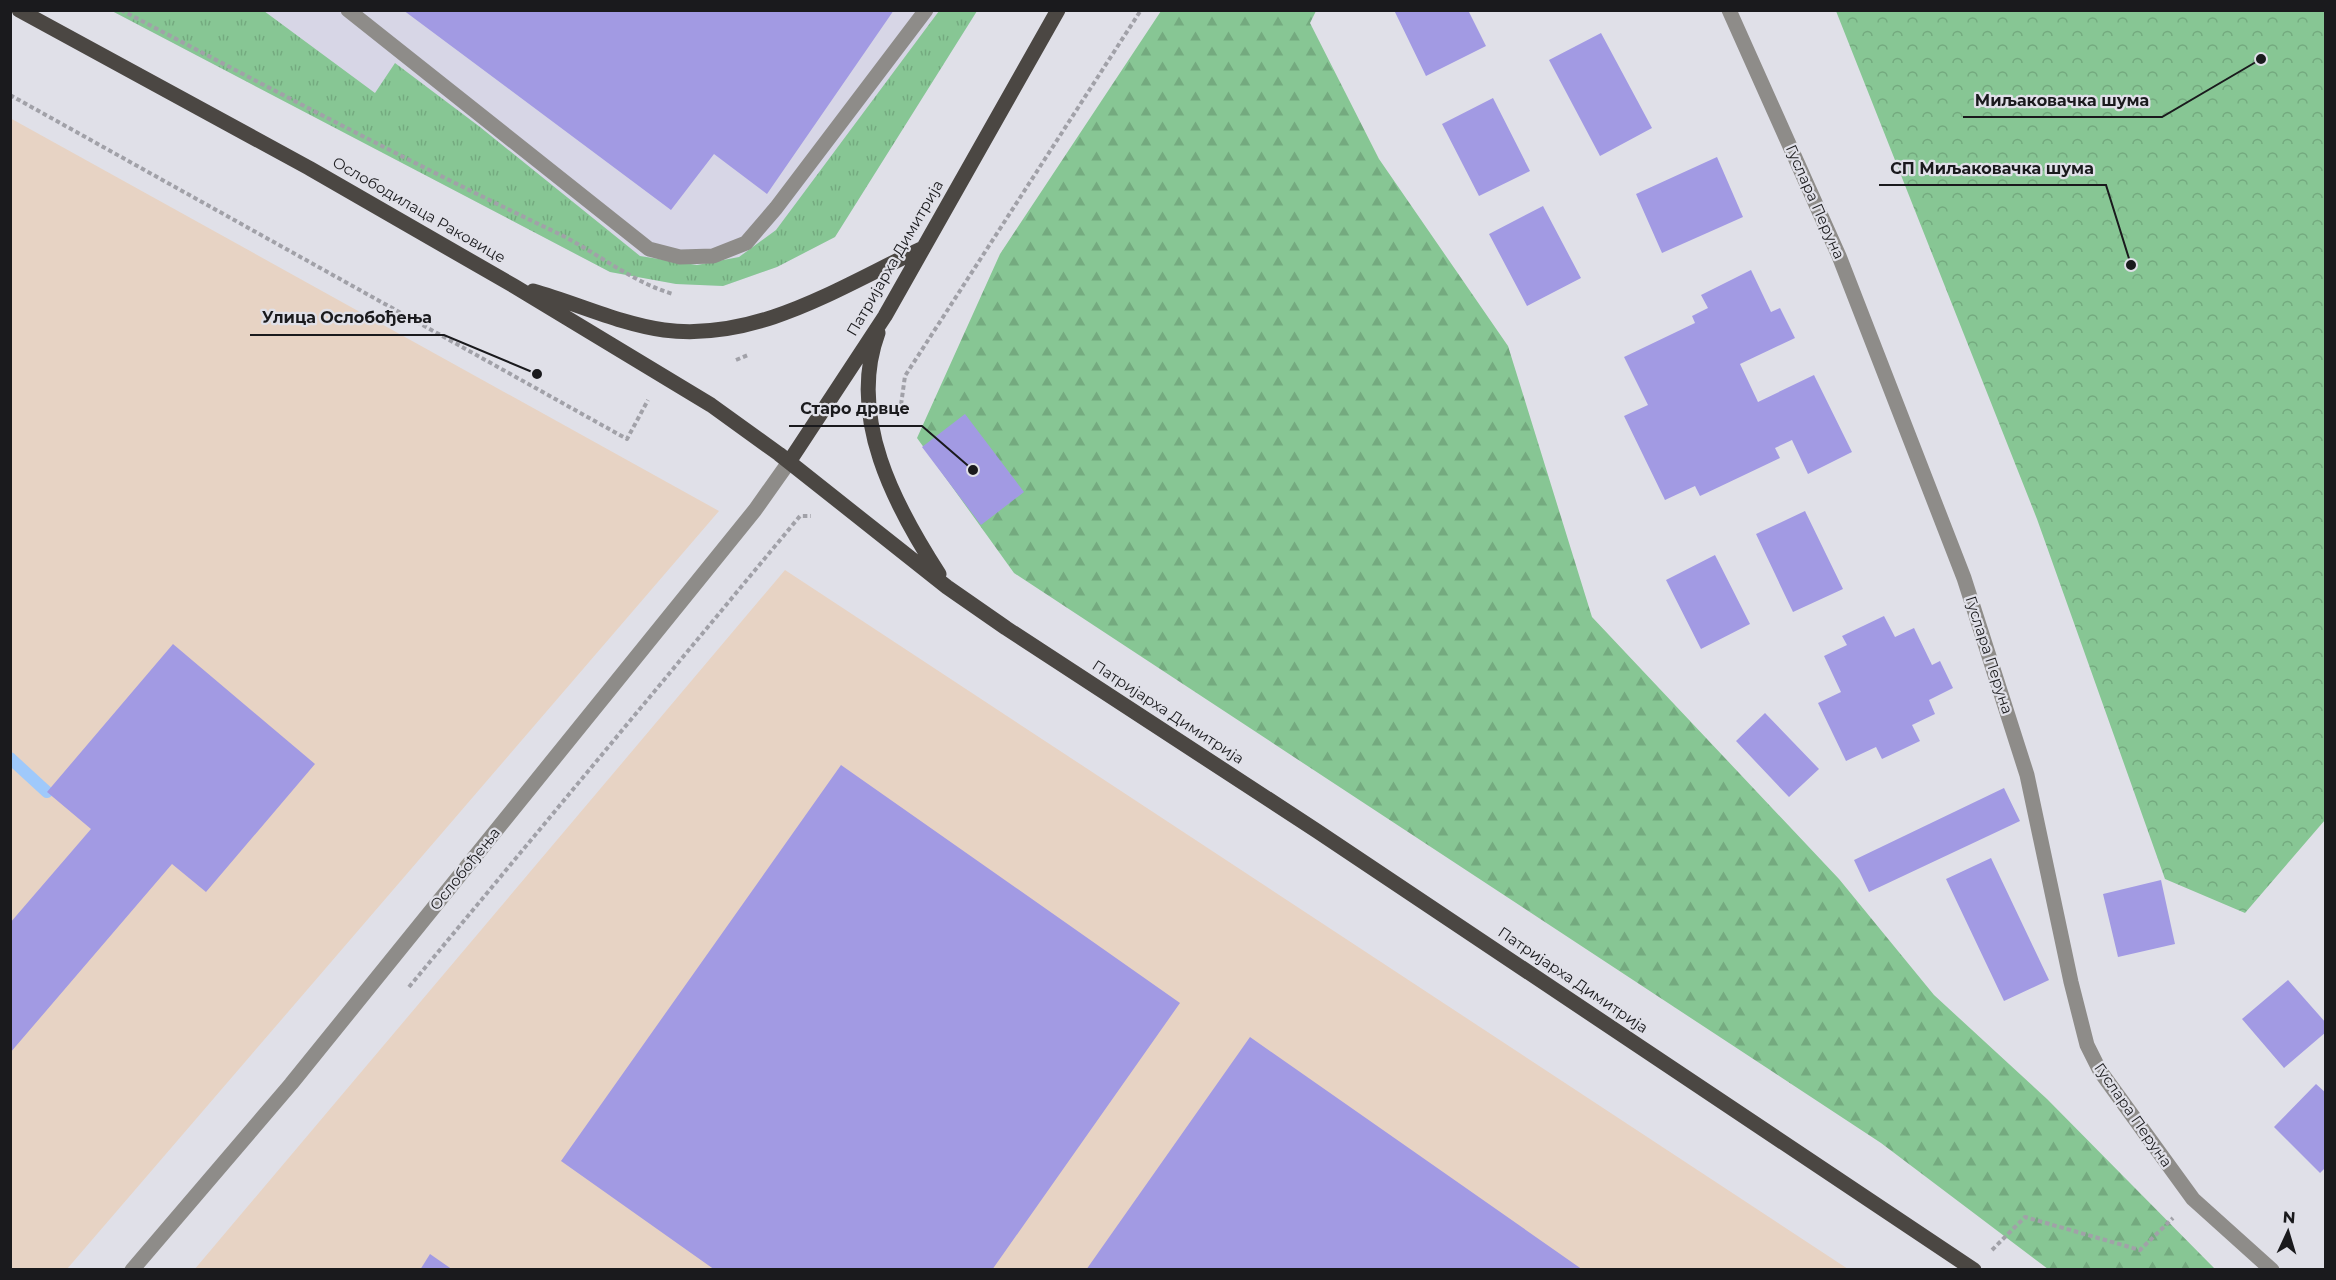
<svg xmlns="http://www.w3.org/2000/svg" width="2336" height="1280" viewBox="0 0 2336 1280" font-family="Montserrat,sans-serif">
  <defs>
    <pattern id="grass-tufts" width="24" height="20" patternUnits="userSpaceOnUse" patternTransform="scale(1.5)"><rect width="24" height="20" fill="#87c694"/><path d="M3 7l-1-3M5 7V3M7 7l1-3M15 17l-1-3M17 17v-4M19 17l1-3" fill="none" stroke="#74aa7f"/></pattern>
    <pattern id="forest-firs" width="22" height="20" patternUnits="userSpaceOnUse" patternTransform="scale(1.5)"><rect width="22" height="20" fill="#87c694"/><path d="M5 1l3.5 6h-7zM16 11l3.5 6h-7z" fill="#74aa7f"/></pattern>
    <pattern id="park-crowns" width="20" height="18" patternUnits="userSpaceOnUse" patternTransform="scale(1.5)"><rect width="20" height="18" fill="#87c694"/><path d="M2 6a3 3 0 1 1 6 0M12 15a3 3 0 1 1 6 0" fill="none" stroke="#74aa7f"/></pattern>
  </defs>
  <rect width="100%" height="100%" fill="#e0e0e8"/>
  <!-- built -->
  <path fill="#d7d6e6" d="M112,11H977L835,237L777,267L723,286L676,284L610,272Z"/>
  <!-- industrial -->
  <path fill="#e7d3c4" d="M10,118L719,511L67,1269H11Z
    M785,570L1848,1269L194,1270Z"/>
  <!-- grass -->
  <path fill="url(#grass-tufts)" d="M112,11H264L375,93L395,63L480,127L640,256L697,265L739,257L776,230L939,11H977L835,237L777,267L723,286L676,284L610,272Z"/>
  <!-- forest -->
  <path fill="url(#forest-firs)" d="M1161,11H1316L1310,23L1379,159L1508,346L1592,617L1839,879L1934,995L2047,1099L2215,1269H2048L1881,1143L1014,573L917,438L1000,254Z"/>
  <!-- park -->
  <path fill="url(#park-crowns)" d="M1836,11H2325V820L2245,913L2165,879L2037,519Z"/>
  <g fill="none" stroke-linecap="round" stroke-linejoin="round">
    <!-- stream -->
    <path stroke="#9fc9fb" stroke-width="12" d="M10,758L47,792"/>
  </g>
  <!-- building -->
  <path fill="#a29ae3" d="M403,10H894L767,194L714,154L671,210Z
    M1394,10H1468L1486,46L1426,76Z
    M1601,33L1652,128L1600,156L1549,60Z
    M1493,98L1530,171L1479,196L1442,124Z
    M1717,157L1743,217L1662,253L1636,194Z
    M1543,206L1581,278L1527,306L1489,234Z
    M1751,270L1771,312L1780,308L1795,338L1740,364L1758,402L1814,375L1852,452L1808,474L1792,440L1775,448L1780,458L1700,496L1695,486L1665,500L1624,416L1648,405L1624,357L1695,323L1692,316L1708,308L1701,295Z
    M965,414L1024,492L981,525L922,447Z
    M1805,511L1843,589L1793,612L1756,534Z
    M1715,555L1750,624L1701,649L1666,580Z
    M1884,616L1895,637L1914,628L1932,665L1940,661L1953,688L1929,700L1935,714L1912,725L1920,741L1882,759L1876,747L1846,761L1818,703L1841,692L1824,656L1847,645L1842,636Z
    M173,644L315,764L206,892L172,864L10,1053V923L91,829L47,792Z
    M1765,713L1819,769L1789,797L1736,741Z
    M841,765L1180,1003L992,1270H715L561,1161Z
    M2004,788L2020,821L1869,892L1854,860Z
    M1991,858L2049,980L2004,1001L1946,879Z
    M2161,880L2175,944L2118,957L2103,894Z
    M2288,980L2326,1023V1032L2284,1068L2242,1019Z
    M1250,1037L1583,1270H1086Z
    M2316,1084L2326,1093V1167L2320,1173L2274,1127Z
    M430,1254L453,1270H420Z"/>
  <g fill="none" stroke-linecap="round" stroke-linejoin="round">
    <!-- path -->
    <path stroke="#a1a1a8" stroke-width="4" stroke-dasharray="4.5 3" stroke-linecap="butt" d="M121,10C264,85 407,161 553,231C594,250 631,282 673,294
      M10,95L627,439L648,400
      M736,360L748,355
      M900,412L905,376L1141,10
      M409,987L800,516H811
      M1992,1250L2025,1217L2140,1250L2173,1218"/>
    <!-- minor -->
    <path stroke="#8e8c89" stroke-width="15" d="M348,10L649,249L680,257L713,256L746,243L776,208L926,10
      M1729,10L1839,256L1964,578L2027,775L2071,982L2087,1045L2100,1071L2193,1199L2272,1270
      M132,1270L291,1084L755,510L789,462"/>
    <!-- major -->
    <path stroke="#4b4743" stroke-width="15" d="M19,10L309,168L514,286L711,405L779,454L947,587L1006,628L1317,831L1974,1270
      M533,291C576,303 620,324 664,330C757,342 840,287 921,249
      M878,333C847,417 895,506 939,574
      M789,462L885,316L1058,10"/>
  </g>
  <g text-anchor="middle" stroke-width="4.5" stroke-linejoin="round" paint-order="stroke">
    <!-- street labels -->
    <g font-size="15" fill="#1a1a1d" stroke="#e0e0e8">
      <text transform="translate(1815 202) rotate(66)" y="5">Гуслара Перуна</text>
      <text transform="translate(419 210) rotate(30)" y="5">Ослободилаца Раковице</text>
      <text transform="translate(895 258) rotate(-60)" y="5">Патријарха Димитрија</text>
      <text transform="translate(1989 655) rotate(72)" y="5">Гуслара Перуна</text>
      <text transform="translate(1168 712) rotate(33)" y="5">Патријарха Димитрија</text>
      <text transform="translate(465 869) rotate(-51)" y="5">Ослобођења</text>
      <text transform="translate(1573 980) rotate(34)" y="5">Патријарха Димитрија</text>
      <text transform="translate(2133 1115) rotate(55)" y="5">Гуслара Перуна</text>
    </g>
  </g>
  <!-- callouts -->
  <path fill="none" stroke="#1a1a1d" stroke-width="2" d="M2261 59L2162 117H1963M2131 265L2106 185H1879M537 374L444 335H250M973 470L922 426H789"/>
  <g fill="#1a1a1d" stroke="#e0e0e8" stroke-width="2">
    <circle cx="2261" cy="59" r="6"/>
    <circle cx="2131" cy="265" r="6"/>
    <circle cx="537" cy="374" r="6"/>
    <circle cx="973" cy="470" r="6"/>
  </g>
  <g font-size="16" text-anchor="middle" font-weight="bold" fill="#1a1a1d" stroke="#e0e0e8" stroke-width="4.5" stroke-linejoin="round" paint-order="stroke">
    <text x="2062" y="106">Миљаковачка шума</text>
    <text x="1992" y="174">СП Миљаковачка шума</text>
    <text x="347" y="323">Улица Ослобођења</text>
    <text x="855" y="414">Старо дрвце</text>
  </g>
  <!-- border -->
  <rect width="2336" height="1280" fill="none" stroke="#1a1a1d" stroke-width="24"/>
  <!-- north arrow -->
  <g transform="translate(2288 1232) rotate(4)" stroke="#e0e0e8" stroke-width="4.5" paint-order="stroke">
  <path d="M0-4.5L10 22L0 15L-10 22Z" fill="#1a1a1d"/>
  <text y="-9" font-size="16" font-weight="bold" text-anchor="middle" fill="#1a1a1d">N</text>
  </g>
</svg>
